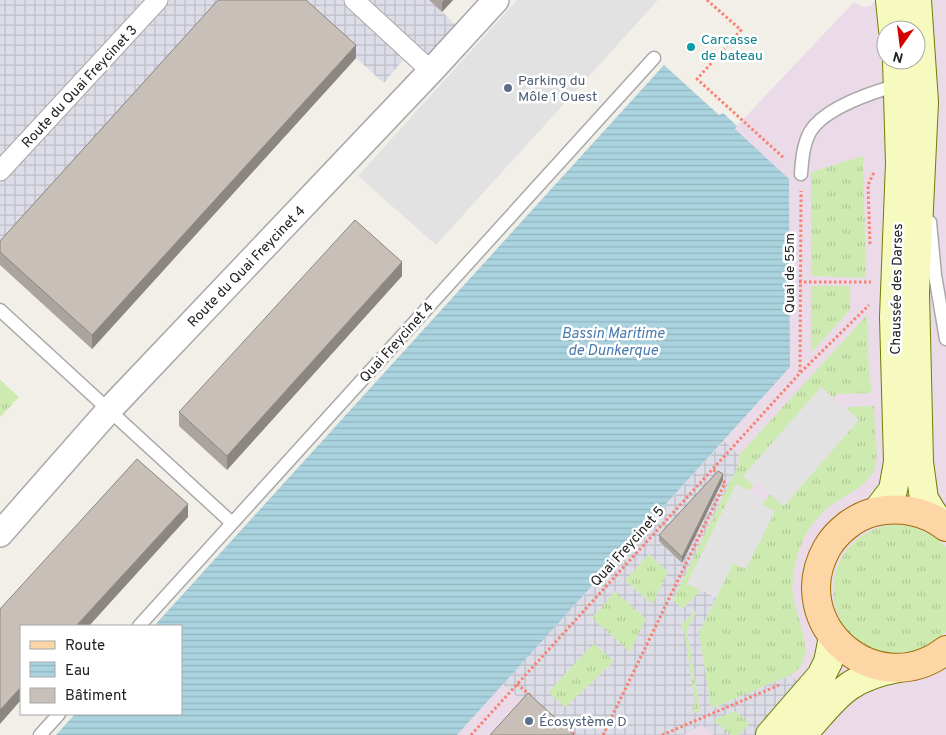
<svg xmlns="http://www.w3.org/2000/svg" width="946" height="735" viewBox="0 0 946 735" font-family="Overpass,sans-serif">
  <defs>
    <pattern id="grass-tufts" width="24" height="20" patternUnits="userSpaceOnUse" patternTransform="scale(1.25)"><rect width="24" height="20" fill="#cdebb0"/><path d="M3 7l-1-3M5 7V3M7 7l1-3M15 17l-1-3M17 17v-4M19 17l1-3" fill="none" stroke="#b0c997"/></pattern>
    <pattern id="plaza-grid" width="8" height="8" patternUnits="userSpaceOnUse" patternTransform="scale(1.25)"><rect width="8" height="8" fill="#dddde8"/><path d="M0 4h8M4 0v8" fill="none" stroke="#bdbdc7"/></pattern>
    <pattern id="water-rules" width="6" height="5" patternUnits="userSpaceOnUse" patternTransform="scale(1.25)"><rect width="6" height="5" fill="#aad3df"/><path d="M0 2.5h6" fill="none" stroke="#92b5bf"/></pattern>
  </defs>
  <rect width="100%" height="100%" fill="#f2efe9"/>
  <!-- industrial -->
  <path fill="#ebdbe8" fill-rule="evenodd" d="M876,0H946V735H457L790,367L789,179L734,129L854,2L862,7L870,6ZM886,30H916V60H886Z"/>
  <!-- grass -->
  <path fill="url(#grass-tufts)" d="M863,156L866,278L811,276V172Z
    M811,286H850V310L811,353Z
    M867,315L869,372L872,393L837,394L833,398L821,387L744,477L754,486L749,490L736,484L687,584L701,590L683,609L672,600L738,466L739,455Z
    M0,380L19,397L0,417Z
    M874,406C874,423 879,452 875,467C869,486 847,494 833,504C815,517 802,537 797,557C794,569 791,583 793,595C796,621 820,657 791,675L711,709L699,633L733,563L746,569L775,511L762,505L770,494L783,506L858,419L847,410L850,407Z
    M890,525C912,524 931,531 946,547V632C934,644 919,652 903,653C821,662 805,540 890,525Z
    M649,554L668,572L653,605L625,580Z
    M615,591L646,619L630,652L591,618Z
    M695,611L696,612L687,629L700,711L695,713L692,711L680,626Z
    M593,643L614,661L565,708L548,692Z
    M735,711L750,723L739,735H730L713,720Z"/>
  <!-- parking -->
  <path fill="#e2e2e2" d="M517,0H658L436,245L358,176Z
    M821,387L859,420L784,506L757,483L754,486L743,476Z
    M736,484L765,499L763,505L775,511L746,569L733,563L716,598L687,583Z"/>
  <!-- plaza -->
  <path fill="url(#plaza-grid)" fill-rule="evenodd" d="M0,0H230L0,242Z
    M291,0H429L457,26L415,71L403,60L384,83Z
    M724,441L739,455L738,466L673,600L683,609L701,590L716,598L699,633L711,709L791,675L805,689L764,735H739L750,723L735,711L713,720L730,735H713L702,725L684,735H559L503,684ZM649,554L668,572L652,605L625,580ZM615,591L646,619L630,652L592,618ZM695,611L696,613L687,629L700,711L695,713L692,711L695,702L684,630L680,626ZM594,643L614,662L565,707L548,692Z"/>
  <!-- water -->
  <path fill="url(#water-rules)" d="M664,65L719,115L723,113L737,126L735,129L789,179L790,367L457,735H56L75,714H181V626H154Z"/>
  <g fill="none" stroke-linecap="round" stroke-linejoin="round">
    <defs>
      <path id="service" d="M801,174C802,160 803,145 810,132C824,108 873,92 898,85
        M930,222L935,275L946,339
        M0,310L232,523
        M139,626L654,58
        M40,735L59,714"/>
      <path id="pedestrian" d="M354,0L431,71
        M0,171L158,0"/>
      <path id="minor" d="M0,534L109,410L431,71L496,0"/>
      <path id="secondary" d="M890,0L893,30
        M917,0L924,102L915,293L919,462L924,499L937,520
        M877,511L893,490L898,462L894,317L900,163L897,60
        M770,735L821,676L828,662L833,637
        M802,735C836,697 845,678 898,668"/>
      <path id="primary" d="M946,527C926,511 899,506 874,512C855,517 837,531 827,548C784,625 877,704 946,650"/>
    </defs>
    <!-- service casing -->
    <use href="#service" stroke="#a9a9a9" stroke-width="15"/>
    <!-- pedestrian casing -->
    <use href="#pedestrian" stroke="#a9a9a9" stroke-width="21"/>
    <!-- minor casing -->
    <use href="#minor" stroke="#a9a9a9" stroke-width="28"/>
    <!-- secondary casing -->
    <use href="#secondary" stroke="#707d05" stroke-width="30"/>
    <!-- primary casing -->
    <use href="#primary" stroke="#a06b00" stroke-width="30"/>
    <!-- path -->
    <path stroke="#fa8072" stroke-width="3" stroke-dasharray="2.5 2.5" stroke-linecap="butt" d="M707,0L741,30L697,79L785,159
      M870,244L868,185L874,172
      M799,282H871
      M800,372L801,191
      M517,684L530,695
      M561,723L575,735
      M471,735L800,373L869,305
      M603,735L725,483L713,469
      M662,735L779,685"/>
    <!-- service -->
    <use href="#service" stroke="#fff" stroke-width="12"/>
    <!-- pedestrian -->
    <use href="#pedestrian" stroke="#fff" stroke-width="19"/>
    <!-- minor -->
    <use href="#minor" stroke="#fff" stroke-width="25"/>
    <!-- secondary -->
    <use href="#secondary" stroke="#f7fabf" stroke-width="28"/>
    <!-- primary -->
    <use href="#primary" stroke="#fcd6a4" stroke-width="28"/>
  </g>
  <!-- wall -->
  <path fill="#aba49e" d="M429,0H453L442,12Z
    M356,58L92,349L0,265V241Z
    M402,276L227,470L179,426V412Z
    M723,480L682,563L659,541V535Z"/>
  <!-- shaded-wall -->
  <path fill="#8b8681" d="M444,0H453L442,12V2Z
    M356,45V58L92,349V335Z
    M402,262V276L227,470V456Z
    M723,474V480L682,563V557Z
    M188,504V517L89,626H76Z
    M21,687V700L0,724V710Z"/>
  <!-- building -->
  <path fill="#c7bfb8" stroke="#8b8681" d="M218,0H306L356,45L92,335L0,252V241Z
    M355,220L402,262L227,456L179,412Z
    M137,459L188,504L76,626H21V687L0,710V609Z
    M718,471L723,474L682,557L659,535Z
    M528,693L574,735H490Z"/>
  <!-- markers -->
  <circle fill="#0f9aa8" stroke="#fff" stroke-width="2" cx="691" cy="47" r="5"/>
  <g fill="#5c6f8a" stroke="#fff" stroke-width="2">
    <circle cx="508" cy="88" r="5"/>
    <circle cx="529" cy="721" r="5"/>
  </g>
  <g text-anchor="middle" stroke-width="5" stroke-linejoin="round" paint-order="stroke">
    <!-- culture labels -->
    <g font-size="14" fill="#0d838f" stroke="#fff" text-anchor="start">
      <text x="701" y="44">Carcasse<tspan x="701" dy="16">de bateau</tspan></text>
    </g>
    <!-- service labels -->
    <g font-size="14" fill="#4e5e75" stroke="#fff" text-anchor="start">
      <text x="518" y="85">Parking du<tspan x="518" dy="16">Môle 1 Ouest</tspan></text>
      <text x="539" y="726">Écosystème D</text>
    </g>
    <!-- street labels -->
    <g font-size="14" fill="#222" stroke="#fff">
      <text transform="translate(79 86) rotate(-47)" y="5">Route du Quai Freycinet 3</text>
      <text transform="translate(246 266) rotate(-46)" y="5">Route du Quai Freycinet 4</text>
      <text transform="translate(789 273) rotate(-90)" y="5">Quai de 55m</text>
      <text transform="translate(896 289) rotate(-89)" y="5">Chaussée des Darses</text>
      <text transform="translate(396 342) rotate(-48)" y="5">Quai Freycinet 4</text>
      <text transform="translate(627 546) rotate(-48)" y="5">Quai Freycinet 5</text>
    </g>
    <!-- water labels -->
    <g font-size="15" font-style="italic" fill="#4a7aab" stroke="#fff">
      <text x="613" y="338">Bassin Maritime<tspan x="613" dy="17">de Dunkerque</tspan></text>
    </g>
  </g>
  <!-- legend -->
  <rect x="20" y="625" width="162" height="90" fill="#ffffff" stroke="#a7a7a7"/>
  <rect x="30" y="641" width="25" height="8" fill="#fcd6a4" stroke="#a7a7a7"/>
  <text x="65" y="650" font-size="15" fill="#222222">Route</text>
  <rect x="30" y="662" width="25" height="15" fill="url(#water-rules)" stroke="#a7a7a7"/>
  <text x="65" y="675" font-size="15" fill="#222222">Eau</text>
  <rect x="30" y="688" width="25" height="15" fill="#c7bfb8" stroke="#a7a7a7"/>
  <text x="65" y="700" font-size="15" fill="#222222">Bâtiment</text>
  <!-- north arrow -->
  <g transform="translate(901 45) rotate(194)"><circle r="24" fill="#ffffff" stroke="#a7a7a7"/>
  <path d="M0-4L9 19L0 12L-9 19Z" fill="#d40000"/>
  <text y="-8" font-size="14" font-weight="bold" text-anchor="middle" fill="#222222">N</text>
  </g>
</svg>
